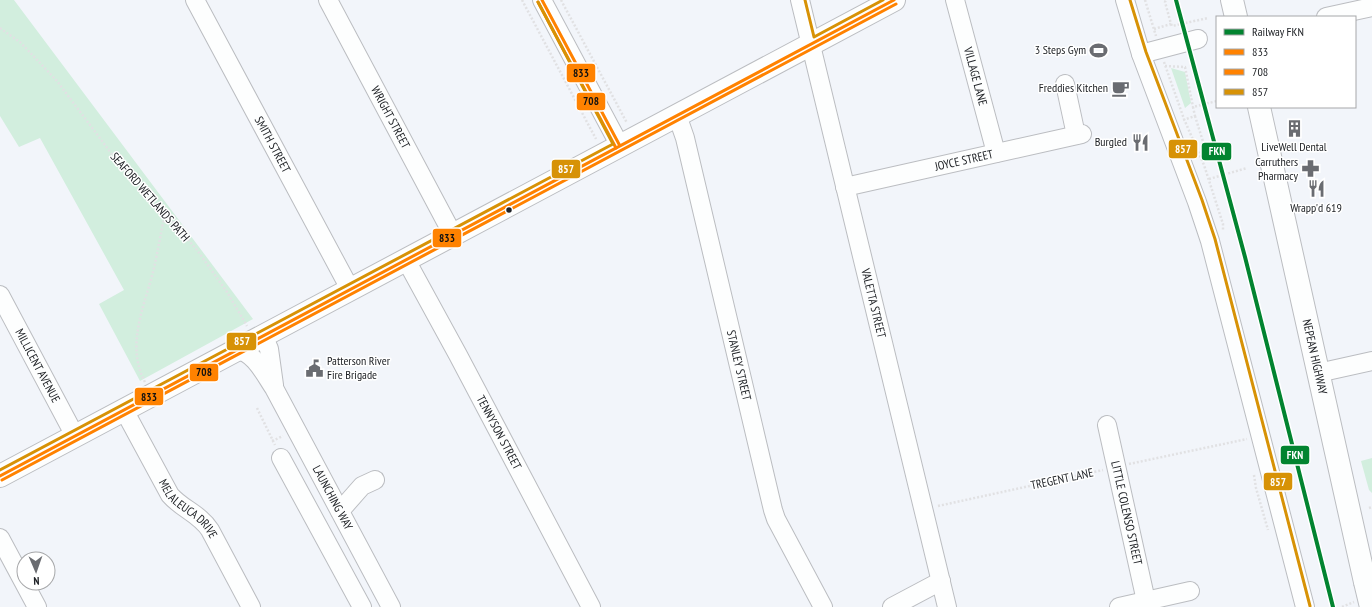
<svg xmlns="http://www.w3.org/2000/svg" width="1372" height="607" viewBox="0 0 1372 607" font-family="'PT Sans Narrow',sans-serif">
  <rect width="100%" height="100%" fill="#f2f5fa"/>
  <!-- green -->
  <path fill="#d2eede" d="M0,0H14L253,319L140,381L99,304L124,290L40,138L19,147L0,116Z
    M1171,68L1185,72L1191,103L1185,108Z
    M1372,458V493L1369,490L1361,461Z"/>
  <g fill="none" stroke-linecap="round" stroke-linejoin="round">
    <defs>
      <g id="minor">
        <path id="s1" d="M195,0L350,289"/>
        <path id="s2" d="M328,0L453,235"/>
        <path d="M542,0L620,146"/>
        <path id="s3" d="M800,0L947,607"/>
        <path id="s4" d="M955,0L996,153"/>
        <path d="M1125,0L1141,54L1197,202L1210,241L1305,607"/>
        <path d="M1326,17L1372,7"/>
        <path d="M1141,54L1198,39"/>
        <path d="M1065,84L1076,135"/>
        <path id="s5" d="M677,115L685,138L773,510L776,519L823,607"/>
        <path id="s6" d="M845,187L1082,134"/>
        <path id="s7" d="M406,260L458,355L591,607"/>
        <path id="s8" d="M0,295L75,436"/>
        <path d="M263,335L269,349L274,385"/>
        <path id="s9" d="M236,350C254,351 265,375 274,388L391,607"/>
        <path d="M1318,373L1372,361"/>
        <path id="s10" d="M124,410L170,495C182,509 200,514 210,530L251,607"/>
        <path id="s11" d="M1107,425L1146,601"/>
        <path d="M281,458L362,607"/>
        <path d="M340,511L362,486L375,480"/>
        <path d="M0,538L37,607"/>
        <path d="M892,607L941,581"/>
        <path d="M1119,607L1190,591"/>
      </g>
      <path id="major" d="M0,476L894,0"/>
      <g id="highway">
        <path d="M1232,0L1236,17"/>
        <path id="s12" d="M1259,107L1365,582"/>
      </g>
    </defs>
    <!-- minor casing -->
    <use href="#minor" stroke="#bbbdc1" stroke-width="20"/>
    <!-- major casing -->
    <use href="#major" stroke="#bbbdc1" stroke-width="24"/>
    <!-- highway casing -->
    <use href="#highway" stroke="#bbbdc1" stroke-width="24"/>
    <!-- path -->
    <path stroke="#e1e1e3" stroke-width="2.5" stroke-dasharray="2 2" stroke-linecap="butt" d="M522,0L596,139
      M561,0L627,123
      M1145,0L1156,36
      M1171,24L1172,26L1208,18
      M0,28L21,43L57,81L126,173L165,213L197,250L227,292L247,326
      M1154,29L1171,24L1165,2L1166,0
      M1164,62L1184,119L1204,165L1223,224V230
      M1165,66L1185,67L1193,107
      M1195,116L1205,148H1226
      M1183,120L1195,116L1193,107L1217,101
      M1209,179L1247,168
      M145,382C125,345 145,305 154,268C158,250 161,232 165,213
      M257,408L275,445
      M272,441L283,436
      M1129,464L1247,439
      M1254,475L1256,488L1268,530
      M938,506L1103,470
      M1369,508L1372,507
      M1342,607L1354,602"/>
    <!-- minor -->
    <use href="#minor" stroke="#fdfefe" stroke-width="18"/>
    <!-- major -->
    <use href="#major" stroke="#fdfefe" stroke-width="22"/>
    <!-- highway -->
    <use href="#highway" stroke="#fdfefe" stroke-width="22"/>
    <defs>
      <path id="highway-bridge" d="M1365,582L1371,607"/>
    </defs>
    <!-- highway-bridge casing -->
    <use href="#highway-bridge" stroke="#bbbdc1" stroke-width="24" stroke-linecap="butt"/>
    <!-- highway-bridge -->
    <use href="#highway-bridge" stroke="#fdfefe" stroke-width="22"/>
    <defs>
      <path id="bus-1" d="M542,0L620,146
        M0,476L894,0"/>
      <path id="bus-2" d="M538,2L616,148
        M2,480L896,4"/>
      <path id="bus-3" d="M805,0L814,37L883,0
        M1130,0L1146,52L1202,200L1215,239L1310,606
        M0,470L613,144L538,2"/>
    </defs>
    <!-- bus-1 casing -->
    <use href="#bus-1" stroke="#fff" stroke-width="6"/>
    <!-- bus-2 casing -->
    <use href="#bus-2" stroke="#fff" stroke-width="6"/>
    <!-- bus-3 casing -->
    <use href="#bus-3" stroke="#fff" stroke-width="6"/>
    <!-- bus-1 -->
    <use href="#bus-1" stroke="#ff8200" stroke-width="3"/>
    <!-- bus-2 -->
    <use href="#bus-2" stroke="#ff8200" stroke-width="3"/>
    <!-- bus-3 -->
    <use href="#bus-3" stroke="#d79206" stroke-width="3"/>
    <defs>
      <path id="rail-1" d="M1176,0L1245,257L1333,607"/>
    </defs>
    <!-- rail-1 casing -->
    <use href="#rail-1" stroke="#fff" stroke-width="7"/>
    <!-- rail-1 -->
    <use href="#rail-1" stroke="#028430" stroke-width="4"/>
  </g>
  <!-- icons -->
  <defs>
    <symbol id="stadium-bare" viewBox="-9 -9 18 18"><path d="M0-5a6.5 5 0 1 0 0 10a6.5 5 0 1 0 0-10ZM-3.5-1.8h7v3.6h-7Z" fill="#6a6c71" stroke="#fff" stroke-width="2.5" paint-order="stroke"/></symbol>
    <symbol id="cafe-bare" viewBox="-9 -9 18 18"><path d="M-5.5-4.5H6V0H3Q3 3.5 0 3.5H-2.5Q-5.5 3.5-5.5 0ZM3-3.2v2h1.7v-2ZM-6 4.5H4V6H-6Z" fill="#6a6c71" stroke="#fff" stroke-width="2.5" paint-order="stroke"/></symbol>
    <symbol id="building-bare" viewBox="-9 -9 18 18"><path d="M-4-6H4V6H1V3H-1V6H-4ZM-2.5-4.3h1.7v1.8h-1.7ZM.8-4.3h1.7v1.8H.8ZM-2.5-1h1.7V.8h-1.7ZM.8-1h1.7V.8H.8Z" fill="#6a6c71" stroke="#fff" stroke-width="2.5" paint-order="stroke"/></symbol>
    <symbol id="restaurant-bare" viewBox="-9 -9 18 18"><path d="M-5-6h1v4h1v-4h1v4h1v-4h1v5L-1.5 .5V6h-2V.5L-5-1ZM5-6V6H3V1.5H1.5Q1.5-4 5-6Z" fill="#6a6c71" stroke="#fff" stroke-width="2.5" paint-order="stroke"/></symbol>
    <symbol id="pharmacy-bare" viewBox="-9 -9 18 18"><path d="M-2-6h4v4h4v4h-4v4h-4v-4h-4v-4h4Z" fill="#6a6c71" stroke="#fff" stroke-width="2.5" paint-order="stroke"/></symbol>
    <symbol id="civic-bare" viewBox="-9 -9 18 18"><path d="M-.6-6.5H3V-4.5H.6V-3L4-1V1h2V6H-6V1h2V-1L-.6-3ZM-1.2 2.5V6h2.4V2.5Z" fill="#6a6c71" stroke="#fff" stroke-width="2.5" paint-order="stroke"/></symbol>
  </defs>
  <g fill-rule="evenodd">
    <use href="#stadium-bare" x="1086" y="38" width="25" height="25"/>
    <use href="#cafe-bare" x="1108" y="76" width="25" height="25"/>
    <use href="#building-bare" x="1282" y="116" width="25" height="25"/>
    <use href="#restaurant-bare" x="1128" y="130" width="25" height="25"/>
    <use href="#pharmacy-bare" x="1298" y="156" width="25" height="25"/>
    <use href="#restaurant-bare" x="1304" y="176" width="25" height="25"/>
    <use href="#civic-bare" x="302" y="356" width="25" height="25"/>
  </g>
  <!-- markers -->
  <circle fill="#202327" stroke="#fff" stroke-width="1.5" cx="509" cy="210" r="3.5"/>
  <g text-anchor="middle" stroke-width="3" stroke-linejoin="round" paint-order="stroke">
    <!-- poi labels -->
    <g font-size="12" fill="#202327" stroke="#fff" text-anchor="end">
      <text x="1086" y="54">3 Steps Gym</text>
      <text x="1108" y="92">Freddies Kitchen</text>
      <text x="1127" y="146">Burgled</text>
      <text x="1294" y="151" text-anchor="middle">LiveWell Dental</text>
      <text x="1298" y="166">Carruthers<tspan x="1298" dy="14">Pharmacy</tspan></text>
      <text x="1316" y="212" text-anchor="middle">Wrapp'd 619</text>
      <text x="327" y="365" text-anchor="start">Patterson River<tspan x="327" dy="14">Fire Brigade</tspan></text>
    </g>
    <!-- street labels -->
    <g font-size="12" fill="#202327" stroke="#fff">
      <text dy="4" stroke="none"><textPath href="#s4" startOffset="79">VILLAGE LANE</textPath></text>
      <text dy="4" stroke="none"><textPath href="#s2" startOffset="133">WRIGHT STREET</textPath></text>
      <text dy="4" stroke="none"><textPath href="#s1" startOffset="164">SMITH STREET</textPath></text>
      <text dy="4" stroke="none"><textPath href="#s6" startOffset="122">JOYCE STREET</textPath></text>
      <text transform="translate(150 197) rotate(49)" y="4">SEAFORD WETLANDS PATH</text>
      <text dy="4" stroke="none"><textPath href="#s3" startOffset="312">VALETTA STREET</textPath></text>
      <text dy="4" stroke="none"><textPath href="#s12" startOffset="256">NEPEAN HIGHWAY</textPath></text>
      <text dy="4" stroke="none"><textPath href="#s5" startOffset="258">STANLEY STREET</textPath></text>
      <text dy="4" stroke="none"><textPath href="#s8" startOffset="80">MILLICENT AVENUE</textPath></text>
      <text dy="4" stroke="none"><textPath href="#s7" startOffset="196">TENNYSON STREET</textPath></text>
      <text transform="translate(1062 479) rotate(-12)" y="4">TREGENT LANE</text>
      <text dy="4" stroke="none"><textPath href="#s9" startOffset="180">LAUNCHING WAY</textPath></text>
      <text dy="4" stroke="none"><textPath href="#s10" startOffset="119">MELALEUCA DRIVE</textPath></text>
      <text dy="4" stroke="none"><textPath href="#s11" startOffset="90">LITTLE COLENSO STREET</textPath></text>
    </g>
  </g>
  <g stroke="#fff" stroke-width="1.5">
    <rect x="566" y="63" width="30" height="20" rx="4" fill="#ff8200"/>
    <rect x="576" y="92" width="30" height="19" rx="4" fill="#ff8200"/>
    <rect x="1168" y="139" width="30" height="20" rx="4" fill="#d79206"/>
    <rect x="1201" y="142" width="31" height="19" rx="4" fill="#028430"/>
    <rect x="551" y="159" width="30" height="20" rx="4" fill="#d79206"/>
    <rect x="432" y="228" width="30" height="20" rx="4" fill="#ff8200"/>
    <rect x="226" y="332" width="31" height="19" rx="4" fill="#d79206"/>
    <rect x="189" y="363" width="30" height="19" rx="4" fill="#ff8200"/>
    <rect x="134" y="387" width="30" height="19" rx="4" fill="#ff8200"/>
    <rect x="1280" y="445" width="30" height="20" rx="4" fill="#028430"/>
    <rect x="1263" y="472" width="30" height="19" rx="4" fill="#d79206"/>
  </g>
  <g font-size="11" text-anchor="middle" font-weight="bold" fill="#fff">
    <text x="1183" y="153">857</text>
    <text x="1217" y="155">FKN</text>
    <text x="566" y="173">857</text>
    <text x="242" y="345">857</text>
    <text x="1295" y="459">FKN</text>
    <text x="1278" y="486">857</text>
  </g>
  <g font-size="11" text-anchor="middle" font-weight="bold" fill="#111">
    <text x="581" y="77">833</text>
    <text x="591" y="105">708</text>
    <text x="447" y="242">833</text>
    <text x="204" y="376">708</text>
    <text x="149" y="401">833</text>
  </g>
  <!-- legend -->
  <rect x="1216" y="16" width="140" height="92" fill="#ffffff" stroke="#a6a7a9"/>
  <rect x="1224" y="29" width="20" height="6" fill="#028430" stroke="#a6a7a9"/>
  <text x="1252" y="36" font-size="12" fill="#202327">Railway FKN</text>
  <rect x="1224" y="49" width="20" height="6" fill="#ff8200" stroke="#a6a7a9"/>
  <text x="1252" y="56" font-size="12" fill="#202327">833</text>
  <rect x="1224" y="69" width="20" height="6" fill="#ff8200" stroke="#a6a7a9"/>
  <text x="1252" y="76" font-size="12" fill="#202327">708</text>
  <rect x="1224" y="89" width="20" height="6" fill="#d79206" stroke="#a6a7a9"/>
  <text x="1252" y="96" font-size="12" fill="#202327">857</text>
  <!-- north arrow -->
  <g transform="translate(36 571) rotate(178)"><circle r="19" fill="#ffffff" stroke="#a6a7a9"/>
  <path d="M0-3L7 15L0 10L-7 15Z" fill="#6a6c71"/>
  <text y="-6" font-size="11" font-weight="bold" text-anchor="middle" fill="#202327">N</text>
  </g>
</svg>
